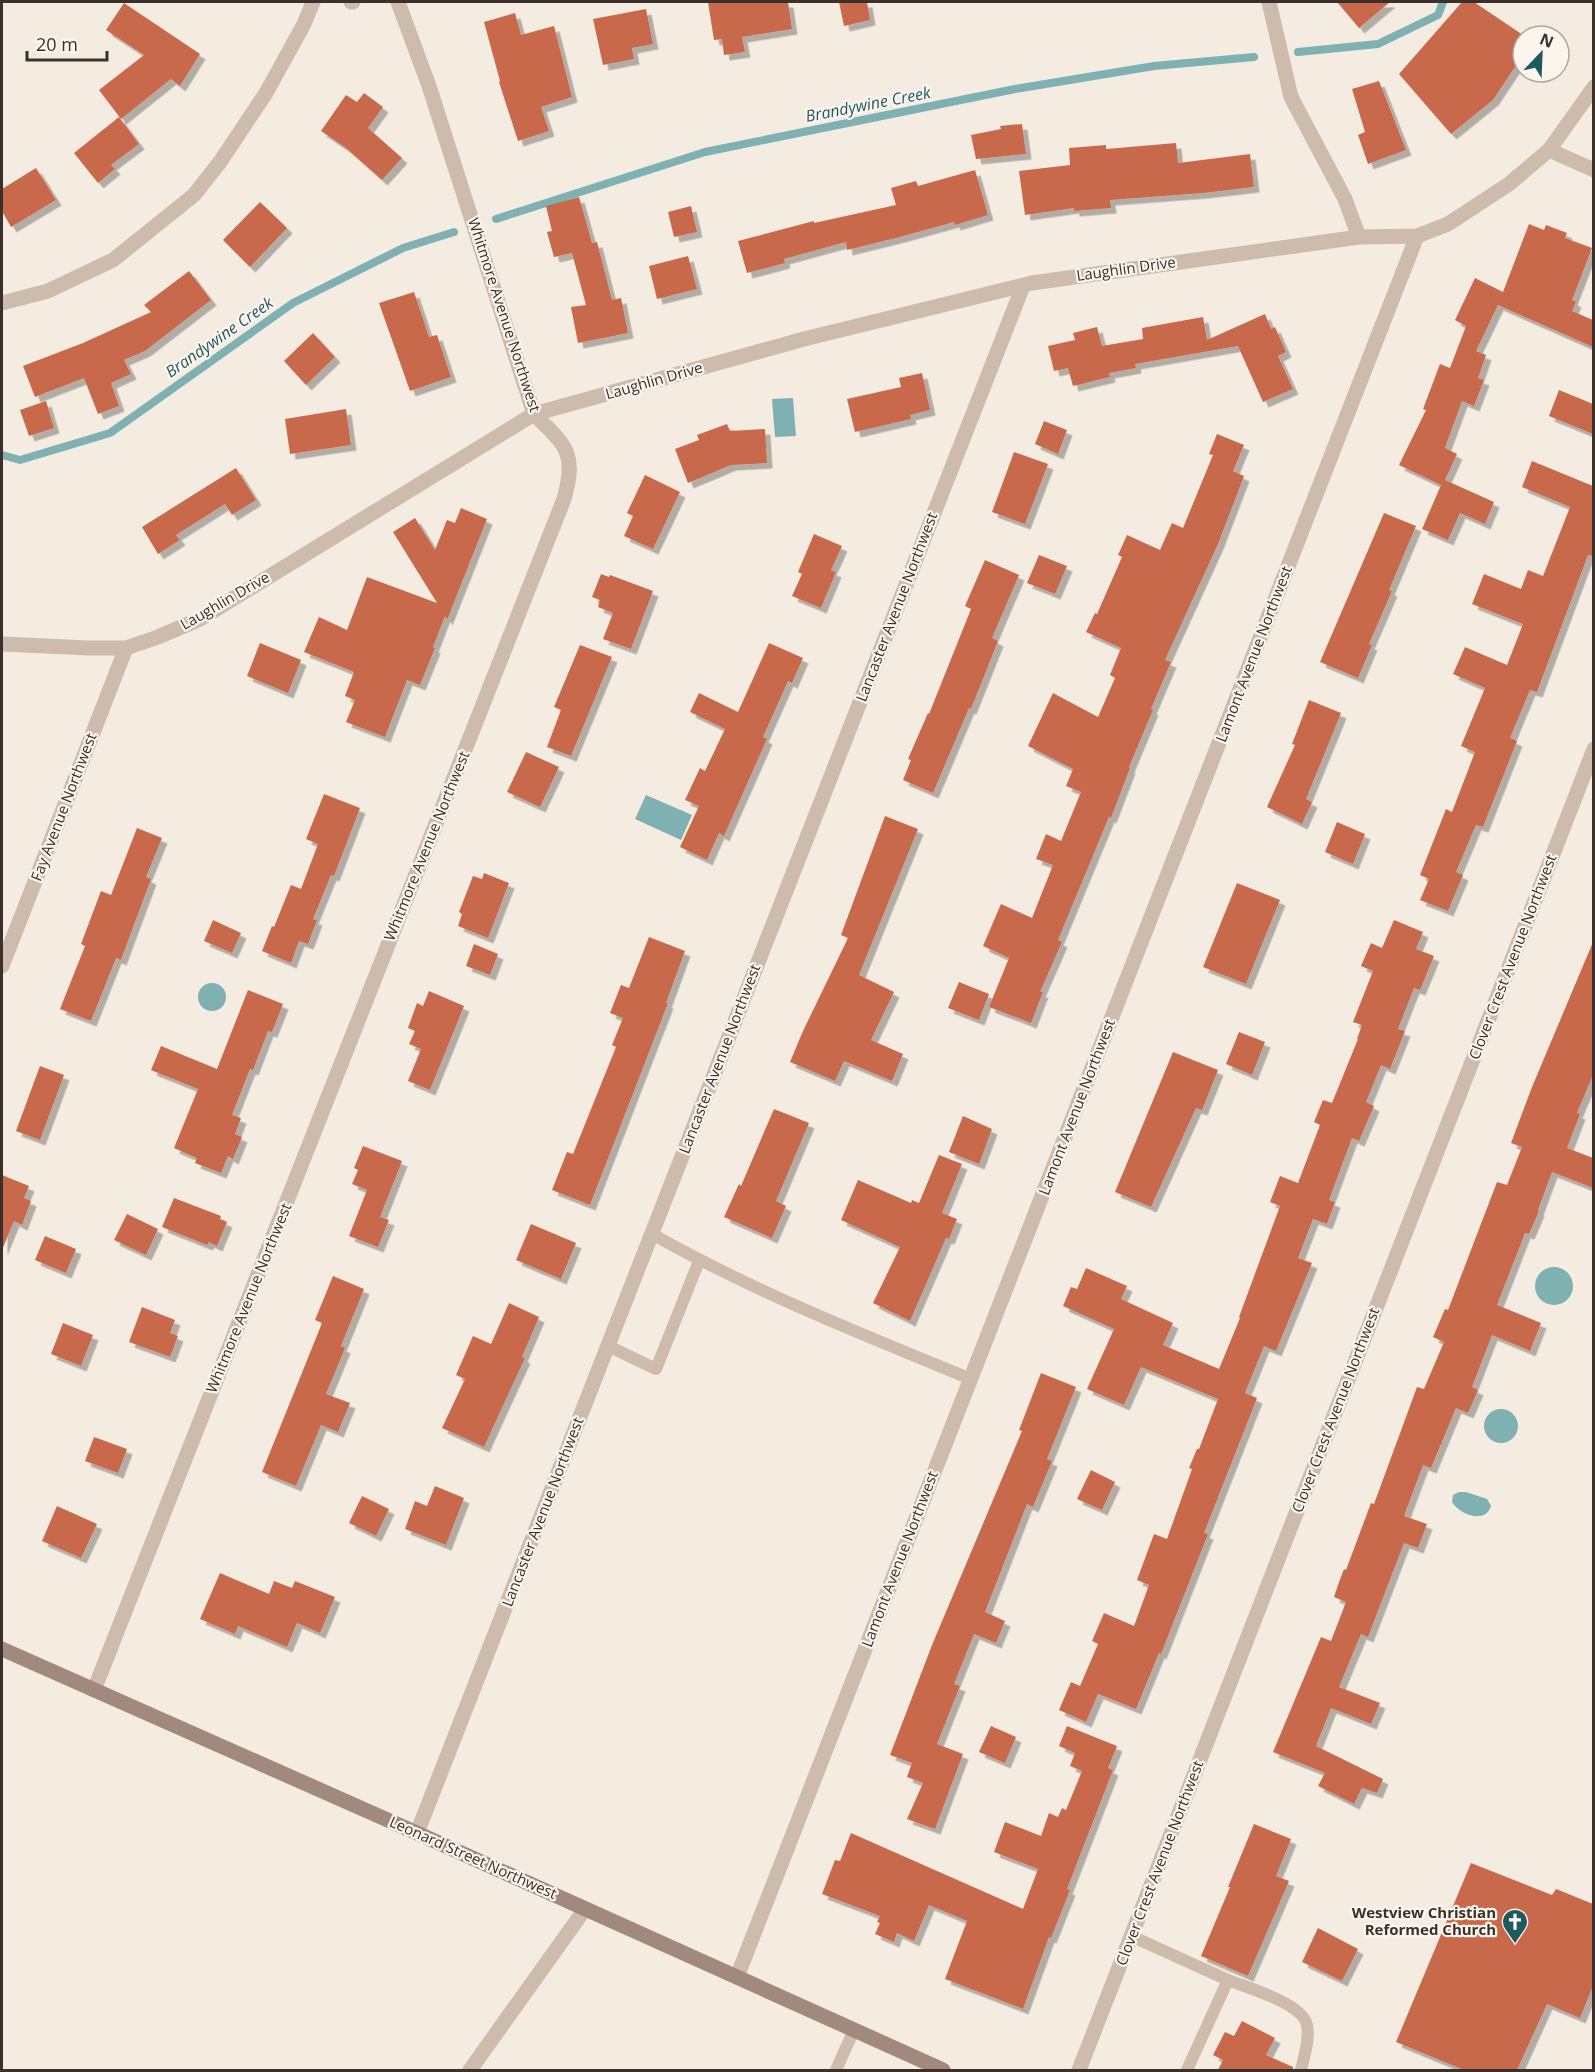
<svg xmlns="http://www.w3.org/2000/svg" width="1595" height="2072" viewBox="0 0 1595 2072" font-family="'Open Sans',sans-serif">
  <defs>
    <filter id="shadow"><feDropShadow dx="5.5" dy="5.5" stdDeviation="0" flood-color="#0004"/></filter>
  </defs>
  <rect width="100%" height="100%" fill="#f4ebe1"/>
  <!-- water -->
  <path fill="#7fb0b2" d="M793,398L796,436L775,437L772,399Z
    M646,795L692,815L681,840L635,819Z
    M198 997a14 14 0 1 1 28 0a14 14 0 1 1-28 0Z
    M1535 1286a19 19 0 1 1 38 0a19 19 0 1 1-38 0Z
    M1484 1426a17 17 0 1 1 34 0a17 17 0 1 1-34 0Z
    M1459,1492H1466L1487,1499L1491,1506C1485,1525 1459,1514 1452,1502L1453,1495Z"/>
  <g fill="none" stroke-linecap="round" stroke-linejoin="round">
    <!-- stream -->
    <path stroke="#7fb0b2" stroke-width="8" d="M1298,52L1378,44L1438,15L1443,2
      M496,219L705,152L1015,89L1154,66L1254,57
      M2,455L20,460L110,433L293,303L403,248L454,232"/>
  </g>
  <!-- building -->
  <path fill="#c8694b" filter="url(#shadow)" d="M708,2H788L792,29L742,37L745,52L724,55L722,39L714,40Z
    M839,2H867L870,20L844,26Z
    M1337,2H1390L1359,28Z
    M1462,2H1474L1523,35V55L1493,100L1451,134L1399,74Z
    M124,3L200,54L180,86L171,79L121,119L99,90L144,55L106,30Z
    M646,9L653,44L632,48L634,59L603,65L593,19Z
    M515,13L521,35L554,26L572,97L541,107L549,131L518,141L499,82L500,81L484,22Z
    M1379,81L1406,150L1368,164L1358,135L1365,132L1352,89Z
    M364,93L383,107L368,128L402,158L382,180L346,148L321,131L346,95L357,102Z
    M119,117L139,144L111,165L115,169L98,183L74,153Z
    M1022,124L1026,154L976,159L971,135L1001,129L1000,126Z
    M1176,143L1178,163L1250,154L1254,187L1203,193L1110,200L1111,208L1074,211V208L1025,215L1019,171L1070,165L1069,148L1106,145V149Z
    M36,168L56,200L11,227L2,211V189Z
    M975,170L988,215L955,225L954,222L896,238L847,250L846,242L784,259L785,263L747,273L738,241L814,221V223L896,205L891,188L916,181L918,186Z
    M579,197L592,243L597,242L612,300L621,298L628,333L578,343L571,307L586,305L572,253L554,257L547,232L552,231L546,206Z
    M260,202L287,228L250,267L223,240Z
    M691,206L697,232L674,237L668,212Z
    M1529,224L1544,230L1546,225L1567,233L1565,238L1592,248L1572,300L1576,302L1572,311L1593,320V347L1498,305L1476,351L1486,355L1478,378L1484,380L1474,406L1462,401L1445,448L1457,454L1445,480L1494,502L1485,524L1460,513L1448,540L1422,529L1441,485L1399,465L1426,410L1423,409L1440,364L1450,368L1466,326L1455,320L1475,278L1503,292Z
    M688,256L697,289L657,299L649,266Z
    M189,271L211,300L145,351L124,360L131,374L111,383L119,406L98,414L84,378L35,397L23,366L83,343L151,312L144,305Z
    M414,292L429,337L437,335L451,377L410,391L379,303Z
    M1265,314L1271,329L1275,327L1286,352L1278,356L1293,389L1263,402L1238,346L1135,364L1136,368L1109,373L1110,377L1073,386L1068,368L1054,371L1048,346L1075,340L1073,333L1097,327L1102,346L1143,339L1142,328L1203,317L1207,340Z
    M313,333L335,357L306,385L284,361Z
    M922,373L930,410L910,415L911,419L855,432L847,399L901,387L899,378Z
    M1559,390L1593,404V434L1549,416Z
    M46,401L54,428L29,436L20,410Z
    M346,409L351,445L290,454L285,419Z
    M1044,421L1067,430L1058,454L1035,444Z
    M727,424L730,431L765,429L767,463L731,465L688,483L675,449L699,440L697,435Z
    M1217,434L1244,445L1233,471L1244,476L1218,544L1165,660L1171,662L1151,709L1153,710L1129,767L1130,768L1111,818L1109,817L1058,940L1062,942L1040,992H1043L1031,1023L989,1007L1009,958L983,946L1001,904L1032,918L1053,865L1036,859L1046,834L1061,841L1081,792L1066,786L1073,769L1028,746L1053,693L1098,717L1115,678L1110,675L1121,648L1086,632L1095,613L1097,614L1122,557L1118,555L1127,535L1160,550L1172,523L1183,528L1213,455L1209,454Z
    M1014,452L1048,464L1025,524L992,512Z
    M1532,461L1593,486V556L1588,555L1537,692L1530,690L1510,738L1517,741L1483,827L1476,825L1456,872L1463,875L1448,911L1420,900L1429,879L1420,875L1446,809L1452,812L1475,752L1461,746L1485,688L1453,674L1465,647L1507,665L1523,624L1472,604L1484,574L1521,589L1528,570L1543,576L1570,507L1522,487Z
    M236,468L256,500L232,515L225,504L176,535L180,540L158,554L142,527Z
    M645,475L680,492L653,549L624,536L633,516L627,513Z
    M461,508L487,519L447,620L445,616L433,647L435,648L420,685L407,680L385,737L346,722L355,700L345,696L354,672L304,652L319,617L347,630L367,577L437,603L393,532L415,518L435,550L447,520L455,523Z
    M1384,513L1416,526L1389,590L1392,591L1369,644L1372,645L1358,678L1320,662Z
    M814,534L842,546L831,570L836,572L821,608L792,596L802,574L798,572Z
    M1039,555L1067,566L1055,594L1027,583Z
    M985,560L1019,575L992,638L998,641L971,709L969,708L933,793L903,780L911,760L908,759L928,713L929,714L971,609L965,606Z
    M601,574L609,577L610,575L653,591L631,649L603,639L613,613L598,607L600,600L592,597Z
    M260,643L301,660L288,693L247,676Z
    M769,643L803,658L792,683L788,681L763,737L767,739L724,836L719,833L707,860L680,847L699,806L685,800L700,768L705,771L725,729L690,712L699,693L738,712Z
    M580,645L612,657L571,756L547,747L561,710L554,707Z
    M1309,700L1341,713L1306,799L1312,802L1302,824L1267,807L1295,745L1292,744Z
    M526,752L559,767L540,807L507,792Z
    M324,794L360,808L334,876L331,875L313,919L317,920L308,944L299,941L291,963L262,951L272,926L274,927L291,885L301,889L318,844L306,839Z
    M885,816L918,829L859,975L894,992L871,1040L903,1054L892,1081L844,1061L835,1081L790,1062L803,1031L848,938L841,935Z
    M1337,822L1365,834L1353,864L1325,852Z
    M137,828L162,838L146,877L151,879L121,960L116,958L91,1021L60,1009L85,946L81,944L101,891L111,895Z
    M484,873L509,883L488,938L458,926L462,914L459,912L473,876L482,879Z
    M1237,883L1280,900L1246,984L1203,967Z
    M213,920L241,933L232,953L204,941Z
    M1394,920L1423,932L1416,949L1434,956L1420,990L1414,988L1398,1029L1405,1031L1390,1069L1381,1065L1366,1102L1374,1106L1359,1141L1352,1138L1329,1200L1335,1202L1327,1224L1313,1219L1298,1258L1312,1263L1276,1351L1264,1346L1245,1393L1257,1398L1204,1533L1208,1534L1161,1654L1159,1653L1136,1709L1086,1689L1098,1694L1086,1722L1059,1710L1071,1682L1080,1686L1098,1644L1092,1641L1104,1613L1134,1626L1149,1585L1137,1580L1154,1534L1167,1539L1192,1469L1189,1468L1197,1449H1199L1218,1399L1141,1367L1124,1405L1087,1389L1114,1329L1063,1306L1071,1287L1077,1289L1086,1268L1127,1286L1121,1299L1173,1323L1163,1345L1219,1369L1240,1318L1239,1317L1280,1206L1270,1202L1280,1176L1298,1183L1320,1125L1314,1122L1323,1100L1332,1103L1358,1039H1357L1362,1025L1353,1022L1373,971L1361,966L1371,943L1382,948Z
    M649,937L685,951L666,1003H668L590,1205L552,1190L567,1152L573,1154L616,1047L612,1045L623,1018L610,1013L621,985L629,988Z
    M1593,942V1075L1577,1113L1580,1114L1567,1148L1593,1158V1188L1552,1172L1538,1210L1539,1211L1529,1234L1525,1233L1497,1305L1541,1323L1530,1351L1492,1335L1472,1387L1478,1390L1468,1413L1456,1408L1431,1468L1423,1465L1404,1516L1427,1524L1418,1548L1404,1543L1368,1637L1361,1634L1339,1687L1380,1703L1371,1724L1331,1708L1316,1746L1383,1779L1377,1793L1362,1788L1354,1804L1318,1786L1325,1773L1273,1752L1321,1637L1331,1641L1346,1602L1334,1597L1339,1582L1344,1569L1346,1570L1371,1503L1374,1504L1417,1387L1424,1389L1444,1342L1433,1337L1445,1309L1448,1310L1497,1182L1507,1185L1522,1147L1511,1143L1532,1087Z
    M474,944L498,954L490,975L466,966Z
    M959,982L989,994L979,1020L948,1008Z
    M248,990L283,1004L272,1032L268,1031L253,1070L250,1069L232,1115L241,1118L235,1134L242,1137L233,1159L228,1156L221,1173L195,1163L197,1158L174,1148L198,1089L151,1070L161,1046L217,1069Z
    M429,991L464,1006L430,1090L408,1081L421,1049L409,1044L415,1031L408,1028L417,1003L423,1006Z
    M1239,1032L1265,1042L1252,1075L1226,1064Z
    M1173,1052L1218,1070L1202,1110L1196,1108L1151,1207L1115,1192Z
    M40,1066L64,1075L40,1140L16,1131Z
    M774,1109L809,1123L776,1201L786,1206L772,1238L724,1217L739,1184L741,1186Z
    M963,1116L992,1129L979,1164L949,1152Z
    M363,1146L402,1161L380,1217L389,1220L378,1247L349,1236L367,1190L352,1184L358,1170L354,1168Z
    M939,1155L962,1164L942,1213L957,1219L949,1239L946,1238L910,1321L873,1303L900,1247L841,1220L858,1180L911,1203L912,1200L919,1203Z
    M2,1175L29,1186L24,1198L31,1201L22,1225L14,1221L2,1250Z
    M174,1198L221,1216L220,1219L227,1222L217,1246L209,1242L207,1245L162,1227Z
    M127,1214L158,1229L146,1255L114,1240Z
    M531,1224L576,1243L561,1279L516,1260Z
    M45,1236L76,1249L66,1273L35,1260Z
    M333,1276L364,1289L341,1346L345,1348L326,1394L350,1403L338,1432L321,1425L296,1486L262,1472L322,1323L315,1320Z
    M509,1303L539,1317L522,1357L525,1358L484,1447L442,1428L465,1379L456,1375L473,1336L491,1344Z
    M142,1307L175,1320L170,1333L178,1336L170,1357L129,1342Z
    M63,1323L93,1335L81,1366L51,1354Z
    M1041,1373L1076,1387L1047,1459L1052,1461L1033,1507L1027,1504L985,1612L1005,1621L996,1643L974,1634L954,1684L960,1686L937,1744L963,1754L935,1829L907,1819L923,1783L907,1777L912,1763L890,1755L932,1645L1022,1431L1019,1430Z
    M94,1437L127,1449L118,1473L85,1461Z
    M1091,1470L1115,1482L1102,1510L1077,1499Z
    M435,1486L464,1498L446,1545L405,1529L415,1501L427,1506Z
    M362,1496L389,1509L376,1536L349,1523Z
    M57,1506L97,1524L81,1558L42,1541Z
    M220,1573L269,1594L274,1581L292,1588L295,1581L335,1597L320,1633L297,1623L287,1647L238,1626L235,1634L200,1619Z
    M991,1726L1016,1737L1005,1763L979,1752Z
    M1067,1726L1117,1746L1108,1768L1113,1770L1067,1889L1070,1890L1051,1938L1049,1937L1023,2009L945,1979L967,1921L929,1905L914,1941L897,1933L894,1942L875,1934L880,1923L877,1922L880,1916L822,1894L835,1860L840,1861L851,1833L1023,1909L1038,1869L994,1852L1005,1822L1041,1836L1049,1813L1058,1817L1062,1808L1066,1810L1082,1771L1070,1766L1075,1753L1059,1746Z
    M1254,1824L1291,1839L1276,1876L1289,1881L1248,1976L1201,1956L1230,1887H1228Z
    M1471,1863L1552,1895L1556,1889L1593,1904V1986L1580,2018L1547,2004L1517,2070H1464L1396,2042Z
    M1318,1928L1358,1949L1342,1981L1302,1962Z
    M1242,2021L1275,2038L1266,2055L1293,2067V2070H1218L1223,2060L1213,2055L1225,2032L1234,2036Z"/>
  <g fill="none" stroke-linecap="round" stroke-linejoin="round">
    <!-- service -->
    <path stroke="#cdbbac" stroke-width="12" d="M652,1234C753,1291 863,1335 971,1379
      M608,1346L656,1369L699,1261
      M1131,1936L1228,1980L1187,2070
      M1228,1980C1248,1988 1302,2003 1307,2025C1310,2039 1304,2057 1301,2070
      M836,2070L854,2030"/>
    <!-- minor -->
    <path stroke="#cdbbac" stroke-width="15" d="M351,2H353
      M1269,2L1291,97L1345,199L1359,237
      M1549,150L1594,170
      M2,303L48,291L113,260L194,195L220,162L266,93L304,24L313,2
      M2,644L88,648H126L158,637L200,619L534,414L804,339L1032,283L1359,237L1417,236L1448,224L1509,184L1549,150L1594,87
      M2,966L126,648
      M94,1690L564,499C577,452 566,446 534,414L429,86L398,2
      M417,1833L1023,286
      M737,1977L1417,236
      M470,2070L585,1909
      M1079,2070L1594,749"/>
    <!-- secondary -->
    <path stroke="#a18a7d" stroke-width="15" d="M2,1649L417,1833L943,2070"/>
  </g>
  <!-- icons -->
  <defs>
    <symbol id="church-pin" viewBox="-11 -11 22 30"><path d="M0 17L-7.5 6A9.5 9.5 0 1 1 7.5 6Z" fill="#1f5a5e" stroke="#fbf5ee"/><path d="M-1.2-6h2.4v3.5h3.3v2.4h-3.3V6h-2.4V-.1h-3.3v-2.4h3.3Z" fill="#fff"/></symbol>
  </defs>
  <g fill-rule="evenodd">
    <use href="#church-pin" x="1500" y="1907" width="30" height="40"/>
  </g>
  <g text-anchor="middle" stroke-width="4.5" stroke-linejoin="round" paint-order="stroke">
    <!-- street labels -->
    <g font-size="15" fill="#3b302b" stroke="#fbf5ee">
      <text transform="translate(1126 269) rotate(-8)" y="5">Laughlin Drive</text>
      <text transform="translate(504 315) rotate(72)" y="5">Whitmore Avenue Northwest</text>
      <text transform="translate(654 381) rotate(-16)" y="5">Laughlin Drive</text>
      <text transform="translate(225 601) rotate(-30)" y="5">Laughlin Drive</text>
      <text transform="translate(897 607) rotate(-69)" y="5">Lancaster Avenue Northwest</text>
      <text transform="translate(1254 654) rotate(-69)" y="5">Lamont Avenue Northwest</text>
      <text transform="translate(64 807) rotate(-69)" y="5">Fay Avenue Northwest</text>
      <text transform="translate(427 846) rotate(-68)" y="5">Whitmore Avenue Northwest</text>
      <text transform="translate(1513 957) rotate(-69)" y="5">Clover Crest Avenue Northwest</text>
      <text transform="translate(720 1059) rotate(-69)" y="5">Lancaster Avenue Northwest</text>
      <text transform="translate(1077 1107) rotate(-69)" y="5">Lamont Avenue Northwest</text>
      <text transform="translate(249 1298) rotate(-68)" y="5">Whitmore Avenue Northwest</text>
      <text transform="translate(1336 1410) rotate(-69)" y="5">Clover Crest Avenue Northwest</text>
      <text transform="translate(543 1512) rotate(-69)" y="5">Lancaster Avenue Northwest</text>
      <text transform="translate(900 1559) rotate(-69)" y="5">Lamont Avenue Northwest</text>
      <text transform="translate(473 1858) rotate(24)" y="5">Leonard Street Northwest</text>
      <text transform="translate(1160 1863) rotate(-69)" y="5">Clover Crest Avenue Northwest</text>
    </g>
    <!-- poi labels -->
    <g font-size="15" font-weight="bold" fill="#3b302b" stroke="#fbf5ee" text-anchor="end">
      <text x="1496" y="1918">Westview Christian<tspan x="1496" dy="17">Reformed Church</tspan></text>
    </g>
    <!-- water labels -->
    <g font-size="16" font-style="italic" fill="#1f5a5e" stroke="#fbf5ee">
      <text transform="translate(868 104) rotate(-11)" y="6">Brandywine Creek</text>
      <text transform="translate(219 337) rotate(-35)" y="6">Brandywine Creek</text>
    </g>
  </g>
  <!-- border -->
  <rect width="1595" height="2072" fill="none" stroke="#3b302b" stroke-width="6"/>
  <!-- north arrow -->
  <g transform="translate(1541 54) rotate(23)"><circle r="28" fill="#fbf5ee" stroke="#aea6a0" stroke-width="1.5"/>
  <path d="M0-4.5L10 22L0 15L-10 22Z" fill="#1f5a5e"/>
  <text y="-9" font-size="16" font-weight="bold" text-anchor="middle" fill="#3b302b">N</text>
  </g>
  <!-- scale -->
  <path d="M27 51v9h80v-9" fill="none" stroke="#3b302b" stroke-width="3"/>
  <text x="36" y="51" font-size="18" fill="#3b302b" stroke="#fbf5ee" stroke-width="4.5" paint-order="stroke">20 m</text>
</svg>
